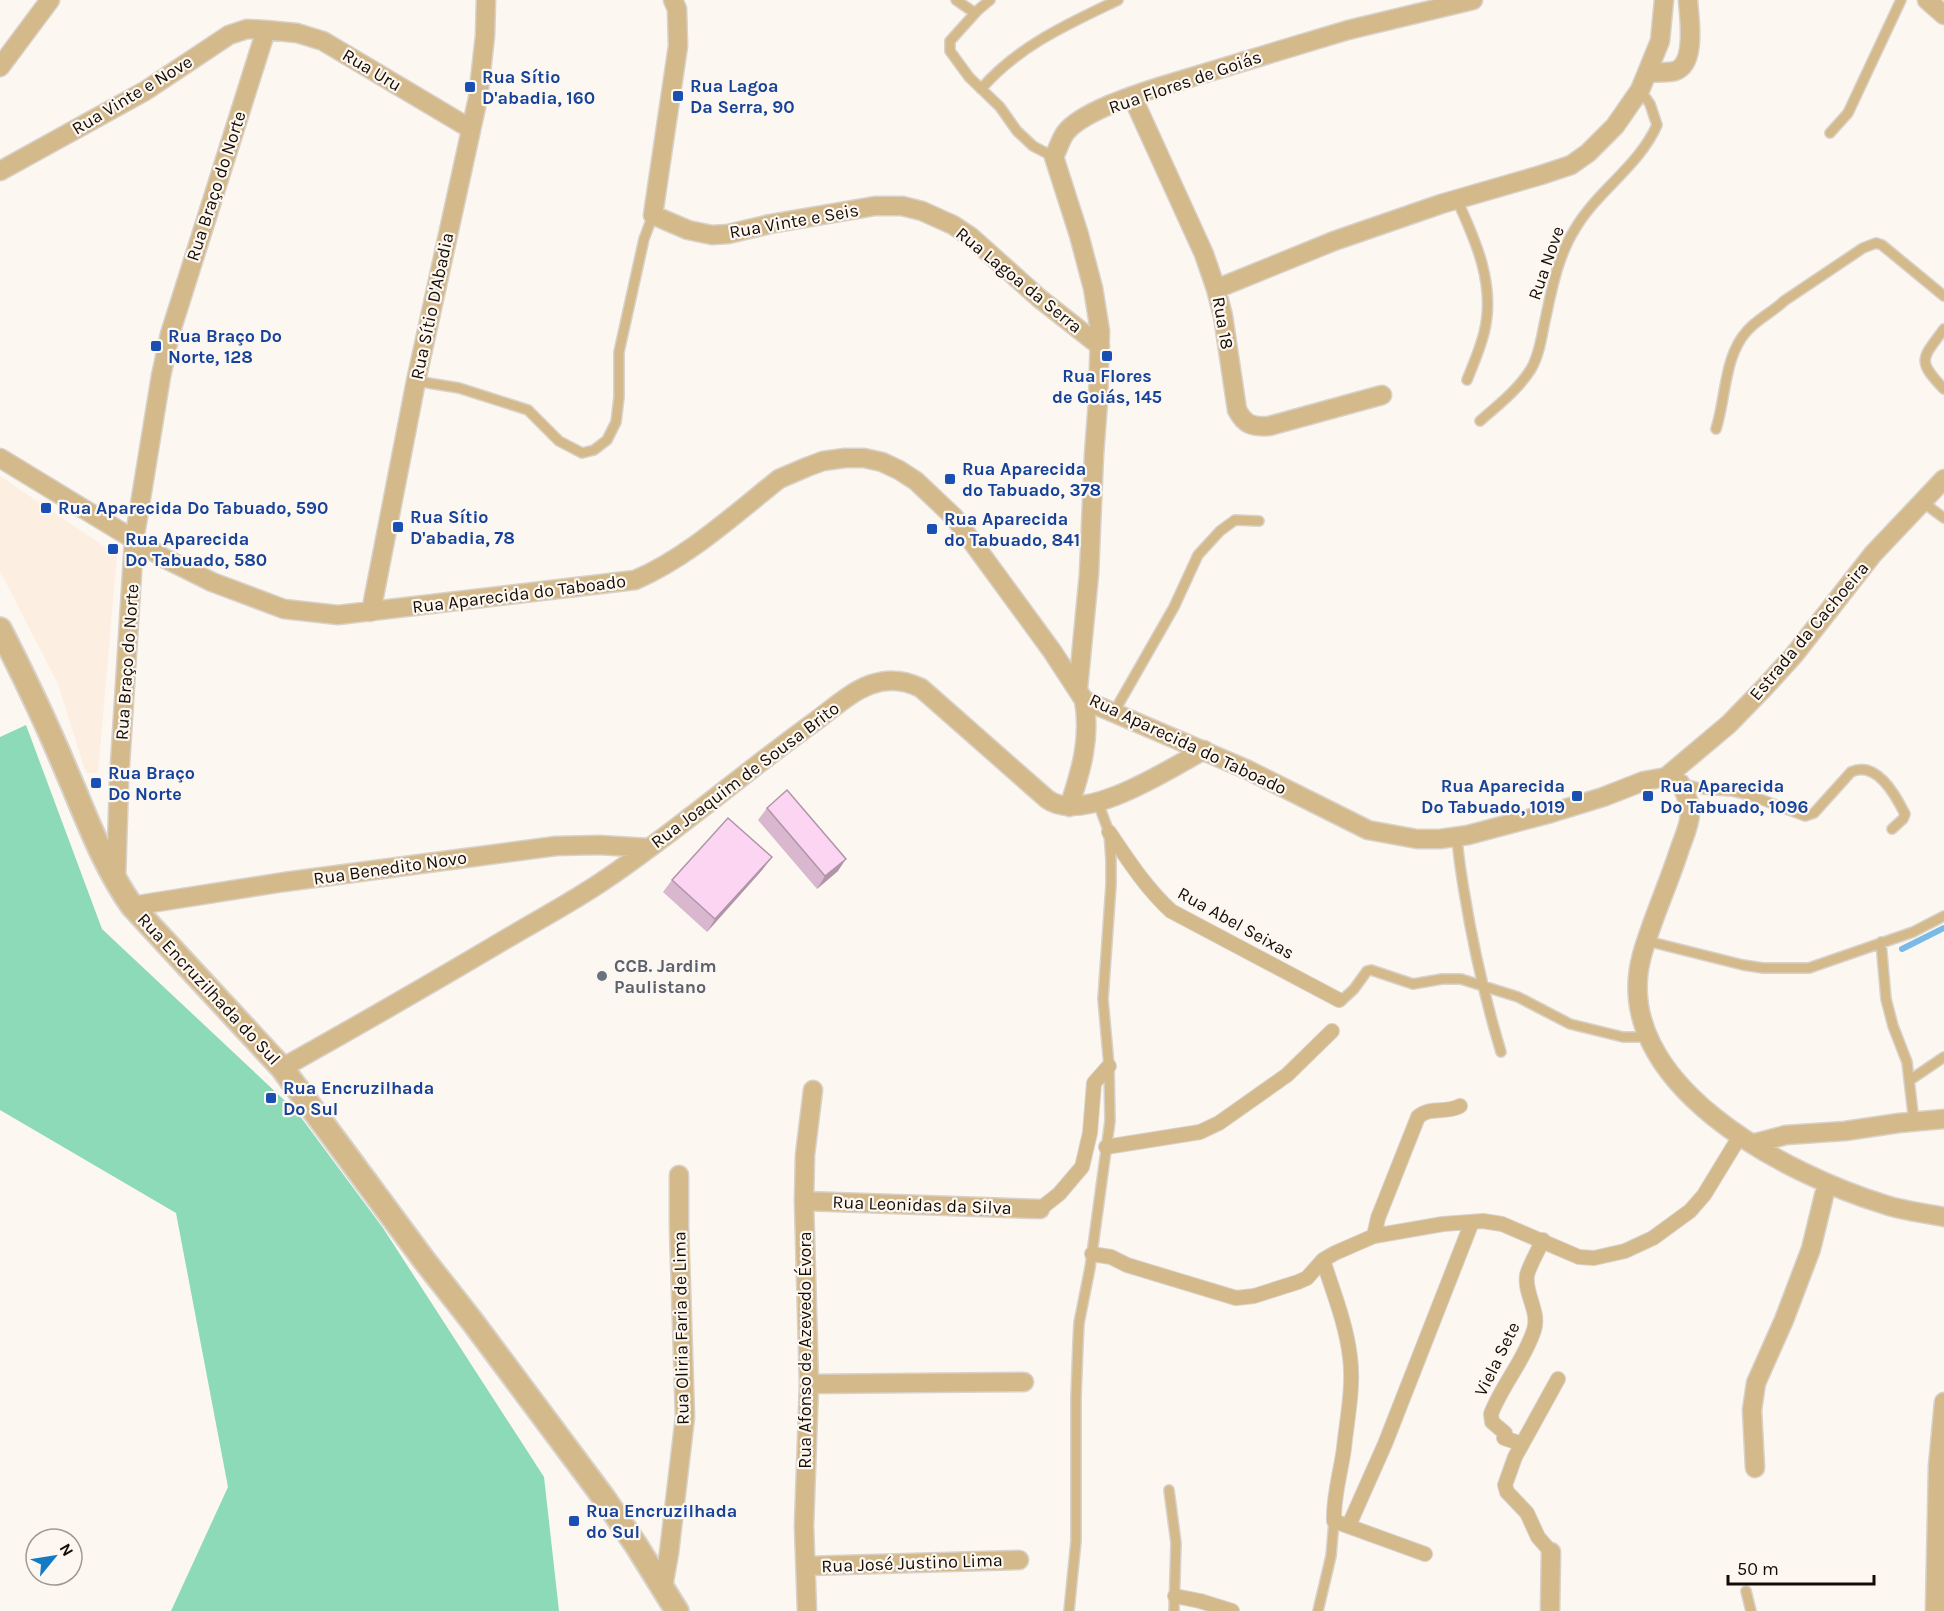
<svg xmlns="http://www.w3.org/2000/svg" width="1944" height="1611" viewBox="0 0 1944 1611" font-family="Karla,sans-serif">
  <rect width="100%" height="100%" fill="#fdf7f1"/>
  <!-- built -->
  <path fill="#fcefe1" d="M0,476L117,555L98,773H86L58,684L0,571Z"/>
  <!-- forest -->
  <path fill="#8cdab8" d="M26,725L102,929L297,1112L383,1228L544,1477L559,1611H171L228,1487L176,1213L0,1110V737Z"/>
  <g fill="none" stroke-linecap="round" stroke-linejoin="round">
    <!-- stream -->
    <path stroke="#7abae6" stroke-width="6" d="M1902,949L1944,928"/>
    <defs>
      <path id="service" d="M956,0L975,13
        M990,0L978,10L950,41V51L969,77L1000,107L1017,131L1033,146L1054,157
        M981,89C1018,46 1068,24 1118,0
        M1830,133L1848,113L1901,0
        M1457,200C1476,241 1496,286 1484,333C1480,349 1473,365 1467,380
        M1944,329C1922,359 1916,360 1944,389
        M416,381L459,388L528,410L559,441L582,453L594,450L607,440L616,422L619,397V352L644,239L653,215
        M1480,421C1498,405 1518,390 1531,369C1540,354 1542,333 1546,316C1552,287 1559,254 1575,229C1597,191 1639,166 1657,125L1650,104L1640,90
        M1716,429C1726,398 1724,356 1747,331C1757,319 1773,312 1784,301L1863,248L1876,243L1882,245L1944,296
        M1921,501L1944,518
        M1114,712L1174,607L1198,555L1220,531L1235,520L1259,521
        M1680,783L1703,789L1732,791L1752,796L1805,816L1814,813L1851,772C1876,760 1895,794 1905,814L1903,819L1892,829
        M1457,836C1458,855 1461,872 1464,891C1473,946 1485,999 1501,1052
        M1647,941L1743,965L1763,968H1809L1913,932L1944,916
        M1881,942L1886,999L1893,1026L1907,1062L1914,1122
        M1339,1000L1341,1001L1354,989L1367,971L1371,970L1413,984L1442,979H1461L1518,997L1570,1024L1623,1037H1647
        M1910,1080L1944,1057
        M1169,1490L1176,1543L1174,1611
        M1746,1591L1751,1611
        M1069,1611L1076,1541V1397L1078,1343L1079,1323L1090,1268L1110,1121L1109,1066L1103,999L1111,885V860L1109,832L1098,803
        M1318,1611L1331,1556L1334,1521"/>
      <path id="pedestrian" d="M1109,832C1128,860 1146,888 1171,911L1339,1000
        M1106,1147L1200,1132L1219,1123L1287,1075L1332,1031
        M1040,1209L1059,1194L1082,1167L1090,1133L1094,1083L1109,1066
        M1374,1236L1378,1218L1418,1117C1430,1106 1445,1114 1460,1106
        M1092,1254L1111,1257L1127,1265L1236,1298L1254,1296L1298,1282L1307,1278L1323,1260L1335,1253L1374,1236L1443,1224L1483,1221L1502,1224L1579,1257L1594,1258L1625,1251L1653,1238L1690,1211L1704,1195L1740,1136
        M1323,1260C1333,1292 1346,1323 1350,1357C1354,1386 1347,1419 1344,1448C1341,1472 1333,1496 1334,1521L1425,1554
        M1522,1444L1504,1438L1505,1433L1492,1422L1491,1414C1502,1385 1524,1361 1534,1330C1540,1311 1524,1294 1527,1275C1530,1264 1538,1251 1543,1240
        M1349,1525L1385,1444L1472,1222
        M1551,1552L1538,1537L1527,1513L1507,1492L1505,1485L1515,1457L1558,1379
        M1175,1596L1200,1601L1232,1611"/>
      <path id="minor" d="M673,0L677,9L678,46L653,215L688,230L712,235L728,234L770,224L875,206H902L922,211L953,225L971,237L1039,298L1100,346
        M1927,0L1944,15
        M0,67L50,0
        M1647,73C1655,72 1667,73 1675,71C1697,64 1689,17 1688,0
        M1132,96L1204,254L1216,289L1223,316L1237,410C1245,425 1252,427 1269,426L1382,395
        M0,171L145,91L229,35L247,29L266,30L297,33L323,41L471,129
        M1216,289L1334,241L1441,204L1541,175L1571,165L1588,153L1615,126L1640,90L1660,41L1664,0
        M0,458L166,559L212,582L284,609L338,615L635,580C687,558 735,514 779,479L807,467L823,461L845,458H864L882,462L899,470L916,481L954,517L1052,651L1084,700L1248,770L1368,830L1417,839H1440L1468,835L1551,813L1603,797L1644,781L1666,777L1680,783C1684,791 1691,803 1690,813C1690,824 1684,837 1680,848C1669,883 1652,919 1642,955C1607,1083 1787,1175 1886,1205C1904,1211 1925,1213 1944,1217
        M371,612L416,381L478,98L485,36L486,0
        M1078,688L1089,574L1094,455L1098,401L1100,331L1093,288L1079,235L1054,157C1058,149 1061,138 1066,132C1082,112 1134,95 1159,87L1348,30L1473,0
        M1666,777L1729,724L1763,689L1794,655L1873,554L1944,479
        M1069,807C1081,771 1091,738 1084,700
        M116,880L119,781L134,541L161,376L170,334L266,30
        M132,906L284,882L556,846L599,845L649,848
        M282,1068C357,1026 432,983 506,939C538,920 572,902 603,881C676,832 742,774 813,723C847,698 876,666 921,688L1047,799C1083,826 1171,768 1204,750
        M1752,1144L1786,1135L1845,1131L1899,1123L1944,1119
        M804,1201L1040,1209
        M809,1384L1024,1382
        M1755,1468L1752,1410L1756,1383L1784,1320L1811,1249L1827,1183
        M806,1566L1019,1560
        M663,1587L669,1553L685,1417L679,1226V1175
        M807,1611L804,1526L809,1384L804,1201L805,1155L813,1090
        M1550,1611L1551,1552
        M1935,1611L1938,1466L1944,1402"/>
      <path id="tertiary" d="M0,629C24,676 46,722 66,770C86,816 103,865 132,906L282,1068L424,1260L472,1321L604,1498L636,1545L677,1611"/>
    </defs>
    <!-- service casing -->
    <use href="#service" stroke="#d8d2cb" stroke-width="12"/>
    <!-- pedestrian casing -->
    <use href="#pedestrian" stroke="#d8d2cb" stroke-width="16"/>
    <!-- minor casing -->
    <use href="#minor" stroke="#d8d2cb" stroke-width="21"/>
    <!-- tertiary casing -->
    <use href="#tertiary" stroke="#d8d2cb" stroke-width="26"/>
    <!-- service -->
    <use href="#service" stroke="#d4b98b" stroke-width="9"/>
    <!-- pedestrian -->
    <use href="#pedestrian" stroke="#d4b98b" stroke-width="14"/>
    <!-- minor -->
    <use href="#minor" stroke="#d4b98b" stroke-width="18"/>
    <!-- tertiary -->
    <use href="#tertiary" stroke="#d4b98b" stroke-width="22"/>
  </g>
  <!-- wall -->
  <path fill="#d8b7cf" d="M767,808L838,871L817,889L758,820Z
    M763,869L707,932L663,892L672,880Z"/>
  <!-- shaded-wall -->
  <path fill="#b095a9" d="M772,857L763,869L707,932L715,919Z
    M846,859L838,871L817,889L825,876Z"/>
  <!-- building -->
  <path fill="#fbd5f1" stroke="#b095a9" stroke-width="1.5" d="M787,790L846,859L825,876L767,808Z
    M728,818L772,857L715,919L672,880Z"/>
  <!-- markers -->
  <g fill="#1a4fb4" stroke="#fdf7f1" stroke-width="2">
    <rect x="464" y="81" width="12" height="12" rx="3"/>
    <rect x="672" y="90" width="12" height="12" rx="3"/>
    <rect x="150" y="340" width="12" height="12" rx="3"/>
    <rect x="1101" y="350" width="12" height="12" rx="3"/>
    <rect x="944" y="473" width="12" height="12" rx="3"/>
    <rect x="40" y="502" width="12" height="12" rx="3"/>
    <rect x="392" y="521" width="12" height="12" rx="3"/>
    <rect x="926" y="523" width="12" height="12" rx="3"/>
    <rect x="107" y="543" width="12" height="12" rx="3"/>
    <rect x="90" y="777" width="12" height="12" rx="3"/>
    <rect x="1571" y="790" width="12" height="12" rx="3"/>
    <rect x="1642" y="790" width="12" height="12" rx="3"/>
    <rect x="265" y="1092" width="12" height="12" rx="3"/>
    <rect x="568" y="1515" width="12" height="12" rx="3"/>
  </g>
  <circle fill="#6b7280" stroke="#fdf7f1" stroke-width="2" cx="602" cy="976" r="6"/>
  <g text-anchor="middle" stroke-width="4.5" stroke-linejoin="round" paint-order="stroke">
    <!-- street labels -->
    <g font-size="18" fill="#150d04" stroke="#fdf7f1">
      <text transform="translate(372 70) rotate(31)" y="6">Rua Uru</text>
      <text transform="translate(1185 82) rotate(-19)" y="6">Rua Flores de Goiás</text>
      <text transform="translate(132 95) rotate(-31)" y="6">Rua Vinte e Nove</text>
      <text transform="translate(216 186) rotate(-72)" y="6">Rua Braço do Norte</text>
      <text transform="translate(794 221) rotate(-10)" y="6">Rua Vinte e Seis</text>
      <text transform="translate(1546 263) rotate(-71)" y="6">Rua Nove</text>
      <text transform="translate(1019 280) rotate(39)" y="6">Rua Lagoa da Serra</text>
      <text transform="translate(432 306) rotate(-78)" y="6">Rua Sítio D'Abadia</text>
      <text transform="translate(1223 323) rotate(80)" y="6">Rua 18</text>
      <text transform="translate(519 594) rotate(-7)" y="6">Rua Aparecida do Taboado</text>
      <text transform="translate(1809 631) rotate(-50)" y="6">Estrada da Cachoeira</text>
      <text transform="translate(127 662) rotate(-86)" y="6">Rua Braço do Norte</text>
      <text transform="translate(1188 744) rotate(25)" y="6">Rua Aparecida do Taboado</text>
      <text transform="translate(745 775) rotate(-37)" y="6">Rua Joaquim de Sousa Brito</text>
      <text transform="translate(390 868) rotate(-8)" y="6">Rua Benedito Novo</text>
      <text transform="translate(1236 923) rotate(29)" y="6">Rua Abel Seixas</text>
      <text transform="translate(209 989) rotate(47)" y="6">Rua Encruzilhada do Sul</text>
      <text transform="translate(922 1205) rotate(2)" y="6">Rua Leonidas da Silva</text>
      <text transform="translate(681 1328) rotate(-91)" y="6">Rua Oliria Faria de Lima</text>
      <text transform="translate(805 1350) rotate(-90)" y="6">Rua Afonso de Azevedo Évora</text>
      <text transform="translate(1497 1359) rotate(-64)" y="6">Viela Sete</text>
      <text transform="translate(912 1563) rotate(-2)" y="6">Rua José Justino Lima</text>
    </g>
    <!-- transit labels -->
    <g font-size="18" font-weight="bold" fill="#164399" stroke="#fdf7f1" text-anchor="start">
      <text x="482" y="83">Rua Sítio<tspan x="482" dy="21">D'abadia, 160</tspan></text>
      <text x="690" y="92">Rua Lagoa<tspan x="690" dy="21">Da Serra, 90</tspan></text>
      <text x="168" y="342">Rua Braço Do<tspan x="168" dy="21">Norte, 128</tspan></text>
      <text x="1107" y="382" text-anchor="middle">Rua Flores<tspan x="1107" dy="21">de Goiás, 145</tspan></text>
      <text x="962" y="475">Rua Aparecida<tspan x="962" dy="21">do Tabuado, 378</tspan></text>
      <text x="58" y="514">Rua Aparecida Do Tabuado, 590</text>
      <text x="410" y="523">Rua Sítio<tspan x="410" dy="21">D'abadia, 78</tspan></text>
      <text x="944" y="525">Rua Aparecida<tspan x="944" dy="21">do Tabuado, 841</tspan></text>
      <text x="125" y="545">Rua Aparecida<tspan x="125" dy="21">Do Tabuado, 580</tspan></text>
      <text x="108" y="779">Rua Braço<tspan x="108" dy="21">Do Norte</tspan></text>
      <text x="1565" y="792" text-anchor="end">Rua Aparecida<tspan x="1565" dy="21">Do Tabuado, 1019</tspan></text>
      <text x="1660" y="792">Rua Aparecida<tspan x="1660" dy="21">Do Tabuado, 1096</tspan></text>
      <text x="283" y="1094">Rua Encruzilhada<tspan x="283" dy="21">Do Sul</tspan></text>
      <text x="586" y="1517">Rua Encruzilhada<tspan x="586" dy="21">do Sul</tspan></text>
    </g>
    <!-- worship labels -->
    <g font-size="18" font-weight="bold" fill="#5b616d" stroke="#fdf7f1" text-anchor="start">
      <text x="614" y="972">CCB. Jardim<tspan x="614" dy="21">Paulistano</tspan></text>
    </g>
  </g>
  <!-- north arrow -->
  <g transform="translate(54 1557) rotate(60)"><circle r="28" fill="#fdf7f1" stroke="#a09992" stroke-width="1.5"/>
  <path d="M0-4.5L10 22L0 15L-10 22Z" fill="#147ac5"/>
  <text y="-9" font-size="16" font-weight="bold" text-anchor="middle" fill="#150d04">N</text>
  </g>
  <!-- scale -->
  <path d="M1728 1575v9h146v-9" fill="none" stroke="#150d04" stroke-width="3"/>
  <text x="1737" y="1575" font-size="18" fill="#150d04" stroke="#fdf7f1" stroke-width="4.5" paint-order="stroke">50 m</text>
</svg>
